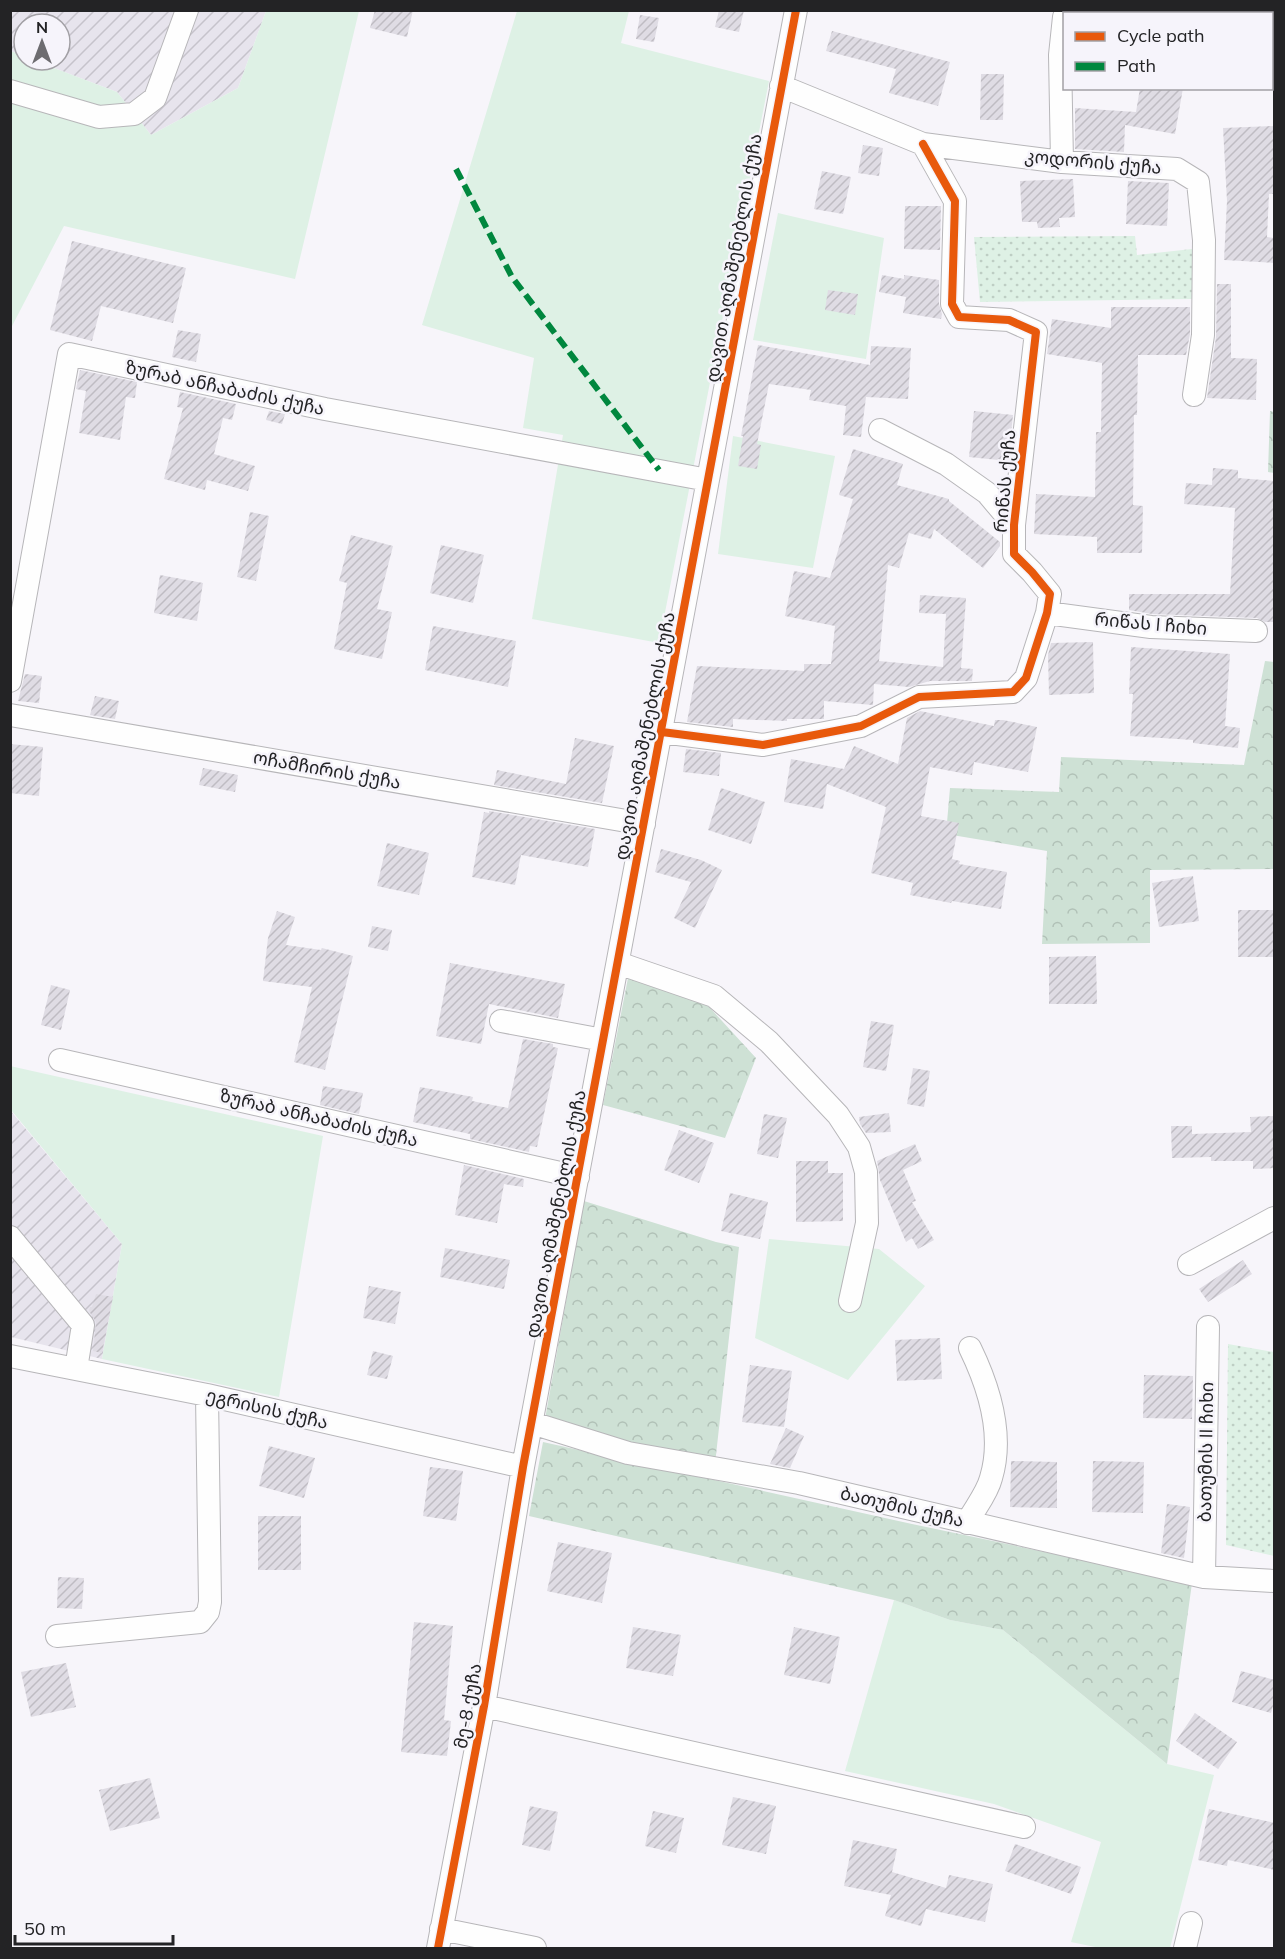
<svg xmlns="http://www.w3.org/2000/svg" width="1285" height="1959" viewBox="0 0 1285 1959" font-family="Mulish,'Noto Sans Georgian',sans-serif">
  <defs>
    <pattern id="industrial-furrows" width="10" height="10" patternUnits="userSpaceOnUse" patternTransform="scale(1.5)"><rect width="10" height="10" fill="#e7e4ed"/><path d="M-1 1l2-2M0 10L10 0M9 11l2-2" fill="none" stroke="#c6c3cb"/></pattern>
    <pattern id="forest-crowns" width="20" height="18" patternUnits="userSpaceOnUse" patternTransform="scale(1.5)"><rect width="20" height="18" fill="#cee1d5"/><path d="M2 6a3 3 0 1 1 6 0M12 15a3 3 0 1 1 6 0" fill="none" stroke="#b1c1b7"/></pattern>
    <pattern id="garden-dots" width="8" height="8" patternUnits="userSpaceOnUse" patternTransform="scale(1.5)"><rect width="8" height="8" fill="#def1e5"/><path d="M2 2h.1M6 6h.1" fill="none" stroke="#becec4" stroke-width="1.8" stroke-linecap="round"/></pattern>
    <pattern id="building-hatch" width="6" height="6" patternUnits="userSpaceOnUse" patternTransform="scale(1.5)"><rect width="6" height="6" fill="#dfdce4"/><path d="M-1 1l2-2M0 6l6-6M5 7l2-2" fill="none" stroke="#bfbcc3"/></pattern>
  </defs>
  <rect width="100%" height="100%" fill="#f7f5fa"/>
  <!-- industrial -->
  <path fill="url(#industrial-furrows)" d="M10,11H266L238,88L151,135L117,92L33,60H60V24H24V56L11,51Z
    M10,1110L122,1244L102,1359L11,1337Z"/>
  <!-- grass -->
  <path fill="#def1e5" d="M266,11H359L295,279L64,226L11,328V51L24,56V60H33L117,92L151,135L238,88Z
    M517,11H629L621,43L769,81L659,643L532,619L563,435L523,428L534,358L422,325Z
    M778,213L884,238L866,359L753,340Z
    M733,436L835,456L813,568L718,554Z
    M10,1066L323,1136L279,1397L102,1359L122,1244L11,1110Z
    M769,1239L879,1249L925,1286L848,1380L755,1338Z
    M894,1600L950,1620L1003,1630L1167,1764L1214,1775L1170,1948H1100L1071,1942L1101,1842L994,1804L845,1771Z"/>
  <!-- forest -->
  <path fill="url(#forest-crowns)" d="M1270,411L1274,412V473L1268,472Z
    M1265,661L1274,662V869L1150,870V943L1042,944L1047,851L946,834L950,788L1059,792L1061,757L1244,765Z
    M628,978L700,997L756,1058L725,1138L603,1105Z
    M584,1201L716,1242L739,1247L715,1464L628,1443L545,1419Z
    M543,1442L912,1524L1192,1583L1167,1764L1003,1630L950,1620L894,1600L529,1516Z"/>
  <!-- garden -->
  <path fill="url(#garden-dots)" d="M1135,236L1137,255L1192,249V299L980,302L974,237Z
    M1228,1344L1274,1352V1556L1226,1545Z"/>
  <!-- building -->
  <path fill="url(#building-hatch)" d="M375,10H413L407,37L370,28Z
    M719,10H744L739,32L715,27Z
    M640,15L659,18L654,42L636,39Z
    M832,31L950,62L938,106L889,93L896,69L826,51Z
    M981,74H1004L1003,120H980Z
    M1140,88H1183L1175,134L1125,125L1124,152L1075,149V108L1136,112Z
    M1275,126V194H1269L1267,237L1275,238V263L1224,260L1227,201L1223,128Z
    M863,145L883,148L879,176L858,173Z
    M822,171L851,177L843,214L814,209Z
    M1073,179L1075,217L1059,218L1060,227L1038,228L1037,222H1022L1020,181Z
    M1128,181L1169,183L1167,226L1126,224Z
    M905,206H941L940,250L904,249Z
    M72,241L186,268L173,323L101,306L92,341L50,330Z
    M882,275L904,279V275L939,280V304L942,314L941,319L903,313L906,297L879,292Z
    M1217,284H1231V358L1257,359L1256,400L1207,398L1216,337Z
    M828,290L858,294L855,315L825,310Z
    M1111,307H1190V334L1186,355H1138L1137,415H1134L1133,505L1143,506L1142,553H1097V537L1034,534L1036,494L1095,497L1096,432H1101L1102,363L1047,354L1052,319L1111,328Z
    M178,330L201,334L196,362L172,357Z
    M758,345L870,365L871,346L911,348L908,399L866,397L861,437L843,435L846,406L809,400L811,390L769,384L757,444L761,445L757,469L738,466L743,436H741Z
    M80,370L137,382L135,398L126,397L120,440L79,433L86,391L76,389Z
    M180,392L236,404L232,420L223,418L214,454L255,466L248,491L207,480L205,490L164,479L183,408L177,407Z
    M269,411L285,414L282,424L266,420Z
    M974,411L1013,415L1008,461L969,457Z
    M853,449L903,464L897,485L949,499V501L1000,542V546L983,568L934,529L931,539L909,533L899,568L888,565L879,661L943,667L946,614L919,613L920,595L966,598L961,668L973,669L972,681H930L909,687L874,684L873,705L824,701V719H787V721L733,719V727L687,722L697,666L804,671V664H831L835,626L785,616L794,571L830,578L853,499L839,495Z
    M1213,468L1238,470V478L1275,481V622H1265L1257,618L1152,614L1129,610V594H1230L1235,508L1184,504L1186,483L1212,485Z
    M250,512L269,516L256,581L237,577Z
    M351,535L393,546L377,609L392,612L382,659L334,649L347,583L339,581Z
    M441,545L484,555L473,603L430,593Z
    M160,575L203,583L197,621L154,613Z
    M433,626L516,641L508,687L425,670Z
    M1093,642L1094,693L1049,695L1048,655L1051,643Z
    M1131,647L1230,654L1225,726L1240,728L1238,748L1193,743V740L1130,736L1133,694H1129Z
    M25,674L42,676L39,703L18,701Z
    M95,696L119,701L115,719L90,715Z
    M920,711L994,726L995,720H1003L1037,727L1028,772L974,762L972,775L930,767L921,816L959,823L952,859L960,861L959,864L1007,872L1001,909L952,901L951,903L910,895L913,883L871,873L886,807L827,784L823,809L784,802L791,759L844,769L854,746L898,764L907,718Z
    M575,738L614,746L602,803L494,785L497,770L566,784Z
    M10,744L43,747L39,796L10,793Z
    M686,749L721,753L719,776L683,772Z
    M203,768L238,775L235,792L199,785Z
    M721,788L765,802L751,844L708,830Z
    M489,811L595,829L588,867L521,855L515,885L472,877L484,812L489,813Z
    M387,843L429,853L419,895L377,886Z
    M661,849L701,860L722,870L695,928L674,918L691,882L655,872Z
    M1193,876L1199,921L1159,927L1152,883Z
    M1238,910H1275V957H1238Z
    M277,911L295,917L286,945L321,950L322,948L353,956L325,1070L294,1062L312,987L263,981L268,938Z
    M372,926L392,930L388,951L368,947Z
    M1096,956L1097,1004H1049V957Z
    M450,963L565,984L558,1018L489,1004L481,1044L436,1036Z
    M51,985L70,990L61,1030L41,1025Z
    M871,1021L894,1025L886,1071L863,1067Z
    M523,1039L553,1044V1047L558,1048L537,1147L530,1146L529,1152L470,1139V1134L413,1122L420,1087L473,1097L472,1101L508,1108Z
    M913,1068L930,1071L924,1107L907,1104Z
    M323,1086L363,1093L359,1114L320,1105Z
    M889,1113L891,1132L866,1133L860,1124L859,1117Z
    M764,1114L787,1118L778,1158L757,1154Z
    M1275,1116V1168L1253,1169V1161H1211V1157L1172,1158L1171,1126H1192V1134L1251,1132L1250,1117Z
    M679,1130L714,1143L699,1183L664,1170Z
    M915,1144L922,1161L903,1170L916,1201L912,1202L934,1240L918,1249L912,1238L906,1242L880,1180L877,1161Z
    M796,1161H828V1173H843V1221L796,1222Z
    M464,1165L524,1179L523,1187L504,1184L497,1223L455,1215Z
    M730,1193L768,1202L760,1239L721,1231Z
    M445,1248L510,1260L504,1289L440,1277Z
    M1243,1260L1252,1274L1208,1302L1199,1289Z
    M369,1286L401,1292L395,1324L363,1318Z
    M96,1294L113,1297L102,1353L93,1351L96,1322L89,1311L90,1307H92Z
    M940,1338L942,1379L897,1381L895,1340Z
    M373,1351L393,1356L387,1379L367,1375Z
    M750,1365L792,1371L784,1427L742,1422Z
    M1144,1375L1193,1376L1192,1419L1143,1418Z
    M786,1428L804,1436L790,1468L770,1464Z
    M269,1446L315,1458L304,1498L259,1486Z
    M1011,1461L1057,1462V1508L1010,1507Z
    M1093,1461L1144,1462L1143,1513L1092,1512Z
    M430,1467L463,1471L456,1521L423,1516Z
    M1167,1504L1190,1507L1184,1558L1161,1553Z
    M258,1516H301V1570H258Z
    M558,1542L612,1553L602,1603L547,1591Z
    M58,1577L84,1578L82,1609L57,1608Z
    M414,1622L453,1626L444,1720L451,1721L447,1756L401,1752Z
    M633,1627L681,1635L673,1676L626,1668Z
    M794,1627L840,1637L830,1684L784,1675Z
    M66,1663L76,1707L31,1717L21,1672Z
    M1241,1671L1275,1680V1699L1271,1713L1232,1702Z
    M1195,1713L1237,1742L1218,1769L1176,1741Z
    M150,1778L160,1818L110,1831L99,1790Z
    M733,1797L776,1806L766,1854L722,1845Z
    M530,1806L558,1812L550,1851L522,1845Z
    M1209,1809L1275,1823V1870L1228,1860L1227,1866L1198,1860Z
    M653,1811L684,1818L676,1853L645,1846Z
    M853,1840L897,1849L892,1872L946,1888L949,1875L993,1884L985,1922L926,1909L921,1926L885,1916L891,1895L844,1886Z
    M1015,1844L1081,1867L1071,1894L1005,1871Z"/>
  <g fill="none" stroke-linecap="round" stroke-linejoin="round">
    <defs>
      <path id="minor" d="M781,86L923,144L1062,162L1177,169L1198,182L1204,240L1203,335L1194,395
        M10,91L99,117L134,114L155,98L187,10
        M1062,162L1060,55L1064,17
        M880,430L946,464L987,493L1014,525
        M1047,613L1151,627L1256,631
        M10,681L69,354L325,409L708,480
        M10,715L644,824
        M662,732L763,745L861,726L919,697L1013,692L1026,678L1047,613L1050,594L1032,572L1014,554V525L1036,332L1009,320L959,317L952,304L955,201L923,144
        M618,963L714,996L769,1042L838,1115L859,1147L866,1172L867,1223L850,1301
        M501,1021L603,1040
        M60,1060L578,1177
        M10,1237L83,1325L76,1369
        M1189,1264L1274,1218
        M10,1356L207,1395L523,1467
        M532,1423L628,1453L799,1483L1204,1577L1274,1581
        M967,1523C974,1509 987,1494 991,1478C1004,1435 989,1387 970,1348
        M1204,1577L1208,1327
        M57,1636L200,1622L208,1612L210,1602L207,1395
        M484,1706L1024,1827
        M441,1929L535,1948
        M438,1948L484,1706L523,1467L796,10
        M1185,1948L1191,1923"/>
    </defs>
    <!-- minor casing -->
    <use href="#minor" stroke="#b7b6b9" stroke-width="24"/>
    <!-- minor -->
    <use href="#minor" stroke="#fefefe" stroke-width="22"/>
    <!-- quiet -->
    <path stroke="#00873e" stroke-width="6" stroke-dasharray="12 6" stroke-linecap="butt" d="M456,169L512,277L659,470"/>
    <defs>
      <path id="cycleway" d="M662,732L763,745L861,726L919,697L1013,692L1026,678L1047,613L1050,594L1032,572L1014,554V525L1036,332L1009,320L959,317L952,304L955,201L923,144
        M438,1948L484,1706L523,1467L796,10"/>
    </defs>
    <!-- cycleway casing -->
    <use href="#cycleway" stroke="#f6f4fb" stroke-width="11"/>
    <!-- cycleway -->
    <use href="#cycleway" stroke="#e8590c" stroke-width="8"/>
  </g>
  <g text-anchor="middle" stroke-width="5" stroke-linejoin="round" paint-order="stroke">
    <!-- street labels -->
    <g font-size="18" fill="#232325" stroke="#f6f4fb">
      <text transform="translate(1093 162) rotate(5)" y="6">კოდორის ქუჩა</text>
      <text transform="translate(734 258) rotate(-80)" y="6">დავით აღმაშენებლის ქუჩა</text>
      <text transform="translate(225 388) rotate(12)" y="6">ზურაბ ანჩაბაძის ქუჩა</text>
      <text transform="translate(1005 481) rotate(-85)" y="6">რიწას ქუჩა</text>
      <text transform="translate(1151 624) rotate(5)" y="6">რიწას I ჩიხი</text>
      <text transform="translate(645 736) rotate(-79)" y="6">დავით აღმაშენებლის ქუჩა</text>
      <text transform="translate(327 770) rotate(10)" y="6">ოჩამჩირის ქუჩა</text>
      <text transform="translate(319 1118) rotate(13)" y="6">ზურაბ ანჩაბაძის ქუჩა</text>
      <text transform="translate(556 1214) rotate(-79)" y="6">დავით აღმაშენებლის ქუჩა</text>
      <text transform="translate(267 1409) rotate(13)" y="6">ეგრისის ქუჩა</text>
      <text transform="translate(1206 1452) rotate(-89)" y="6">ბათუმის II ჩიხი</text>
      <text transform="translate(902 1507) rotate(13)" y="6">ბათუმის ქუჩა</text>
      <text transform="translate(468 1706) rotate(-80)" y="6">მე-8 ქუჩა</text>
    </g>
  </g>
  <!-- border -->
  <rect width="1285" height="1959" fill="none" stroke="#232325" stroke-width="24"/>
  <!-- legend -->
  <rect x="1063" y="12" width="210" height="78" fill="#f6f4fb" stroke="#a2a0a5" stroke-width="1.5"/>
  <rect x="1075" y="32" width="30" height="9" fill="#e8590c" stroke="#a2a0a5" stroke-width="1.5"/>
  <text x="1117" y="42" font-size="18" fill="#232325">Cycle path</text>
  <rect x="1075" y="62" width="30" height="9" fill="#00873e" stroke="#a2a0a5" stroke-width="1.5"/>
  <text x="1117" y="72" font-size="18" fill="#232325">Path</text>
  <!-- north arrow -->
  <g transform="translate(42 42)"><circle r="28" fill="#f6f4fb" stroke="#a2a0a5" stroke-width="1.5"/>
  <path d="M0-4.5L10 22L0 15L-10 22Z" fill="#6d6c70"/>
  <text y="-9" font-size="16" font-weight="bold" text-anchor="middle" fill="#232325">N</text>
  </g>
  <!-- scale -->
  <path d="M15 1935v9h158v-9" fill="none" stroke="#232325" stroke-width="3"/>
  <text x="24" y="1935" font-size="18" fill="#232325" stroke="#f6f4fb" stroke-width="4.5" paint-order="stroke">50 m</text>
</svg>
